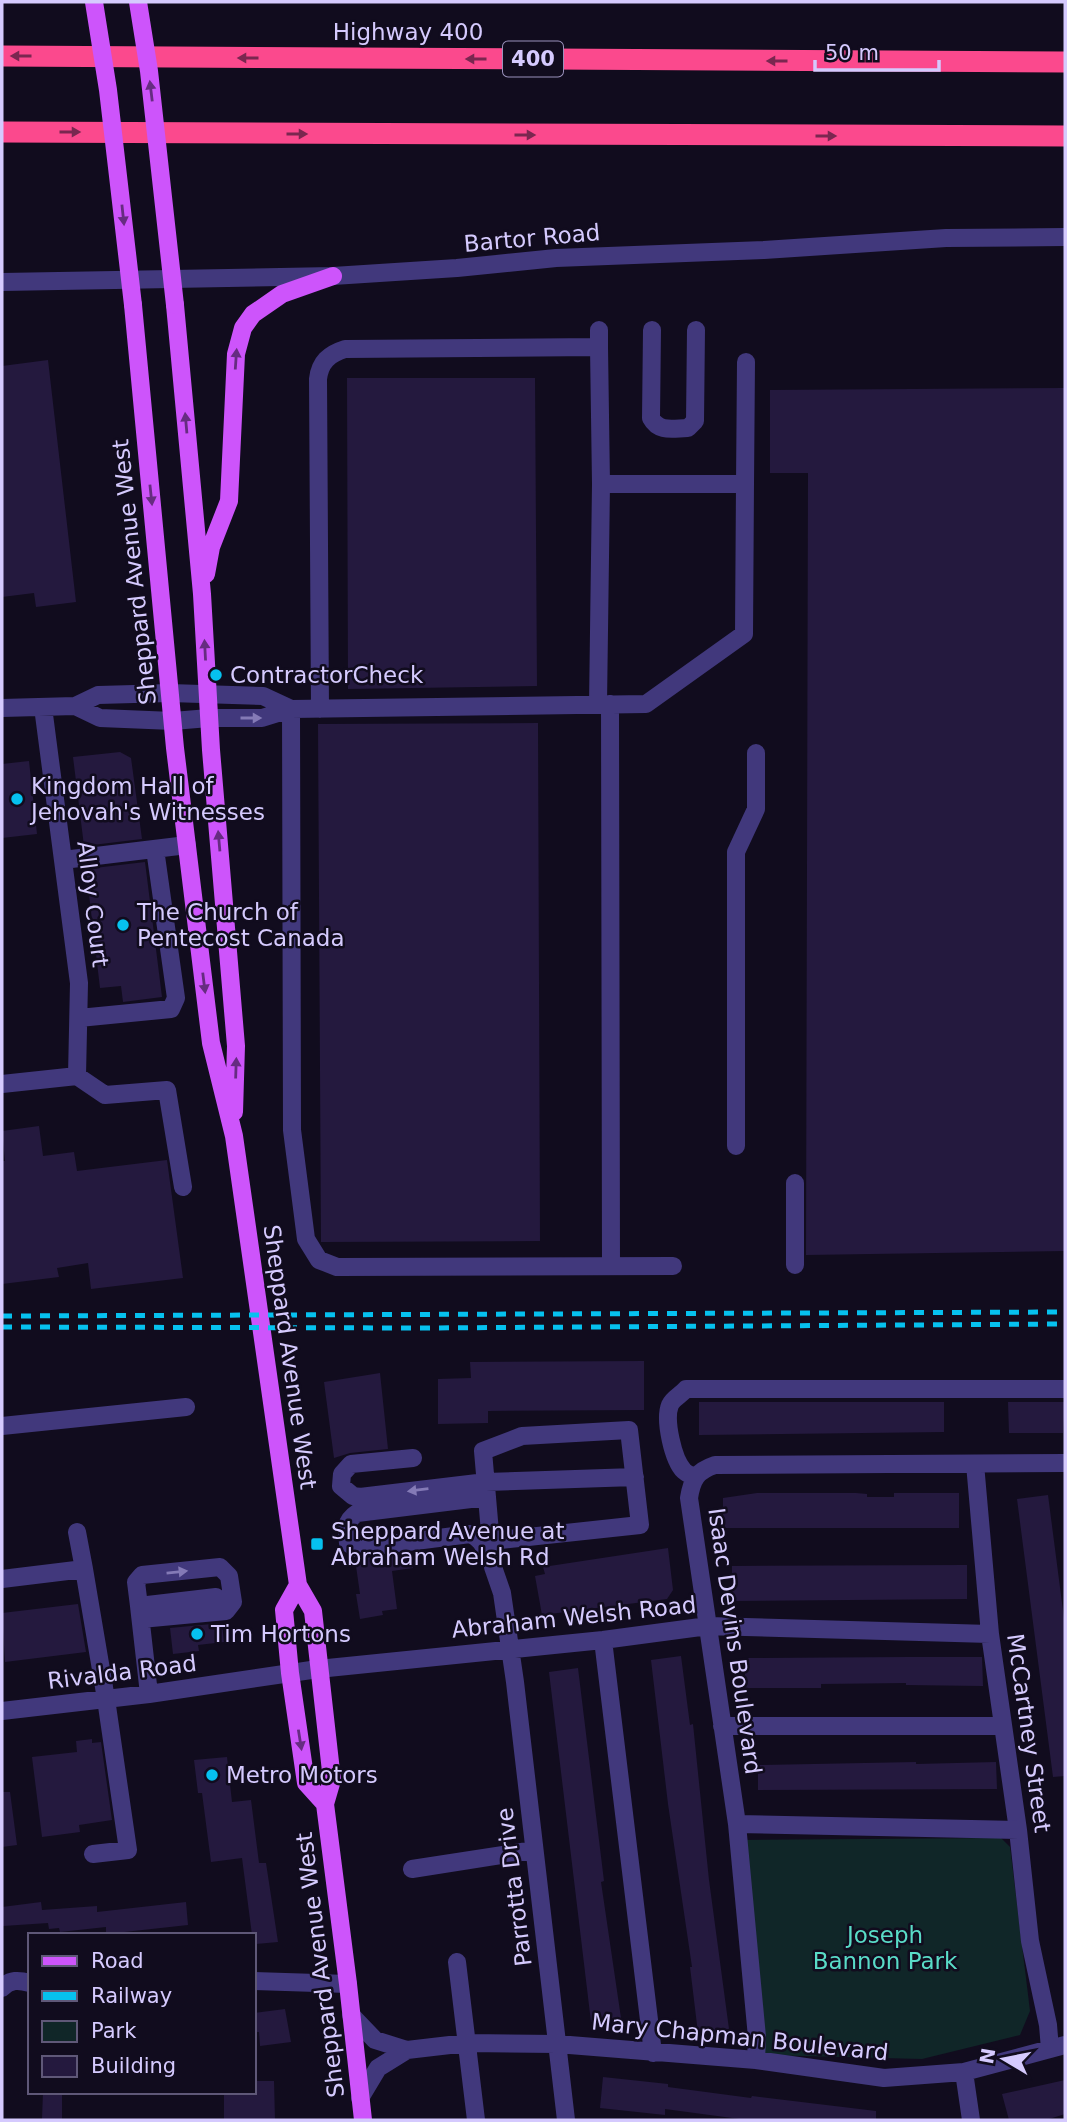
<svg xmlns="http://www.w3.org/2000/svg" width="1067" height="2122" viewBox="0 0 1067 2122" font-family="'DejaVu Sans',sans-serif">
  <rect width="100%" height="100%" fill="#110c1e"/>
  <!-- green -->
  <path fill="#102628" d="M1001,1838L1010,1847L1030,2011L1020,2035L922,2059L763,2055L740,1840Z"/>
  <!-- building -->
  <path fill="#24193e" d="M48,360L76,602L36,607L34,593L2,597V366Z
    M347,378H535L537,686L348,689Z
    M1065,388V1251L806,1255L808,473H770V390Z
    M538,723L540,1241L321,1242L318,724Z
    M120,752L131,758L142,839L84,846L73,757Z
    M29,761L37,834L2,838V764Z
    M145,862L162,997L123,1002L121,986L100,988L86,869Z
    M39,1126L43,1156L74,1152L77,1171L167,1160L183,1278L91,1289L88,1263L57,1268L59,1277L2,1284V1161H5L2,1131Z
    M644,1361V1410L488,1411V1423L438,1424V1379L471,1378L470,1362Z
    M380,1373L388,1449L350,1453L334,1458L324,1382Z
    M699,1402H944V1432L699,1435Z
    M1008,1402H1065L1063,1433H1009Z
    M757,1493H856L867,1494V1497H894V1493H959V1528H723V1498Z
    M1048,1495L1065,1626V1776L1053,1777L1017,1499Z
    M668,1548L673,1590L667,1599L542,1615L535,1576L545,1574L543,1567Z
    M411,1553L413,1568L392,1571L397,1609L382,1611L383,1615L360,1619L356,1594H360L355,1559Z
    M967,1565V1599L732,1601V1566Z
    M78,1604L86,1652L5,1662L2,1613Z
    M222,1623L224,1642L198,1645L199,1651L173,1654L170,1628Z
    M681,1656L690,1725L693,1724L709,1880L729,2029L698,2033L690,1967H692L668,1804L651,1660Z
    M906,1657H982L983,1686L906,1685V1683L821,1684V1688H745V1658Z
    M578,1668L604,1881L601,1882L621,2018L591,2022L549,1672Z
    M92,1739V1743L101,1742L112,1820L79,1825L80,1832L42,1837L32,1757L77,1752L76,1741Z
    M227,1757L232,1802L251,1800L259,1863H266L278,1942L256,1944L254,1935H252L242,1858L211,1862L202,1793H198L194,1760Z
    M916,1762V1764L996,1762L997,1789L758,1790V1765Z
    M2,1792H10L17,1845L2,1847Z
    M41,1902L42,1910L97,1906V1912L186,1902L188,1925L106,1934V1927L60,1932L59,1928L49,1929L48,1923L3,1926L2,1907Z
    M285,2009L291,2042L260,2046L259,2032H254V2013Z
    M603,2077L668,2084V2087L751,2098L752,2096L876,2111V2120H747L665,2109V2115L600,2108Z
    M1065,2080V2114L1046,2120H1009L1002,2094Z
    M254,2081H274L275,2120H224V2092H254Z
    M43,2092H62V2119H42Z"/>
  <g fill="none" stroke-linecap="round" stroke-linejoin="round">
    <!-- minor -->
    <path stroke="#41387c" stroke-width="18" d="M2,282L333,276L457,268L556,258L764,250L946,238L1065,237
      M652,330L651,418C659,433 674,428 688,428L695,421L696,330
      M601,484H745L746,362
      M610,704L611,1266
      M598,705L601,484L599,347
      M75,706L100,718L173,721L209,718H262L291,709L646,704L744,634L745,484
      M2,708L75,706L98,695L170,693L263,696L291,709
      M291,709L292,1130L306,1239L319,1260L337,1267L673,1266
      M320,709L318,379C320,362 329,354 345,349L599,347V330
      M63,860L187,845
      M79,1018L171,1009L176,998L155,849
      M77,1076L105,1095L167,1090L183,1187
      M2,1084L77,1076L79,983L43,707
      M736,1146V852L756,809V753
      M795,1183V1265
      M2,1426L186,1407
      M413,1458L351,1464L342,1474L341,1486L353,1496L360,1497L486,1482L635,1477
      M975,1464L990,1634L1018,1830L1030,1941L1048,2025L1050,2049
      M694,1477C691,1475 687,1474 684,1471C673,1460 664,1420 670,1405C673,1398 681,1395 686,1389H1065
      M77,1532L84,1569
      M491,1541L640,1525L629,1430L522,1436L483,1451L493,1567L502,1593L515,1682L566,2120
      M368,1547L470,1534C481,1538 484,1547 489,1557
      M356,1548L348,1543C346,1529 345,1521 357,1513L487,1497
      M2,1579L84,1569L106,1699L128,1850L93,1854
      M139,1606L136,1582L142,1575L220,1567L229,1576L233,1602L226,1611L141,1619
      M603,1640L653,2053
      M149,1694L139,1606L216,1597
      M2,1711L149,1694L318,1669L603,1640L708,1626L990,1634
      M722,1726H1003
      M737,1824L1018,1830
      M412,1869L534,1850
      M457,1962L476,2120
      M254,1981L348,1984
      M2,1988C10,1979 19,1980 30,1983
      M351,2015L375,2040L407,2050L467,2043L557,2044L756,2060L884,2078L964,2072L1065,2045
      M756,2060L757,2037L737,1824L689,1498C692,1479 697,1471 715,1465L1065,1463
      M964,2072L971,2120
      M360,2098L378,2068L407,2050"/>
    <!-- major -->
    <path stroke="#cd54fb" stroke-width="18" d="M133,305L175,748L211,1043L234,1136L298,1585L313,1611L332,1780L325,1804L348,1984L363,2120
      M175,305L202,594L211,750L236,1046L234,1112
      M206,574L211,547L229,501L236,354L243,328L253,314L282,294L333,276
      M298,1585L284,1610L290,1673L306,1783L325,1804"/>
    <!-- highway -->
    <path stroke="#fb498d" stroke-width="21" d="M2,56L1065,62
      M2,132L1065,136"/>
    <!-- rail -->
    <path stroke="#06c1ef" stroke-width="5" stroke-dasharray="10 9" stroke-linecap="butt" d="M2,1316L1065,1312
      M2,1327L424,1328L1065,1324"/>
    <!-- major-bridge -->
    <path stroke="#cd54fb" stroke-width="18" d="M94,2L108,90L133,305
      M138,2L149,71L175,305"/>
  </g>
  <!-- one-way arrows -->
  <defs><path id="oneway-solid" d="M-6-.8H1V-3.2L6.5 0L1 3.2V.8H-6Z" transform="scale(1.75)"/></defs>
  <g fill="#7a2750">
    <use href="#oneway-solid" transform="translate(21 56) rotate(-180)"/>
    <use href="#oneway-solid" transform="translate(248 58) rotate(-180)"/>
    <use href="#oneway-solid" transform="translate(476 59) rotate(-180)"/>
    <use href="#oneway-solid" transform="translate(777 61) rotate(-180)"/>
    <use href="#oneway-solid" transform="translate(70 132)"/>
    <use href="#oneway-solid" transform="translate(297 134)"/>
    <use href="#oneway-solid" transform="translate(525 135)"/>
    <use href="#oneway-solid" transform="translate(826 136)"/>
  </g>
  <g fill="#662c81">
    <use href="#oneway-solid" transform="translate(151 91) rotate(-97)"/>
    <use href="#oneway-solid" transform="translate(123 215) rotate(84)"/>
    <use href="#oneway-solid" transform="translate(236 359) rotate(-86)"/>
    <use href="#oneway-solid" transform="translate(186 423) rotate(-95)"/>
    <use href="#oneway-solid" transform="translate(151 495) rotate(84)"/>
    <use href="#oneway-solid" transform="translate(205 650) rotate(-93)"/>
    <use href="#oneway-solid" transform="translate(219 841) rotate(-95)"/>
    <use href="#oneway-solid" transform="translate(204 983) rotate(83)"/>
    <use href="#oneway-solid" transform="translate(236 1068) rotate(-88)"/>
    <use href="#oneway-solid" transform="translate(300 1740) rotate(81)"/>
  </g>
  <g fill="#847ab6">
    <use href="#oneway-solid" transform="translate(251 718)"/>
    <use href="#oneway-solid" transform="translate(418 1490) rotate(173)"/>
    <use href="#oneway-solid" transform="translate(177 1572) rotate(-6)"/>
  </g>
  <!-- markers -->
  <g fill="#06c1ef" stroke="#110c1e" stroke-width="2.5">
    <circle cx="216" cy="675" r="7"/>
    <circle cx="17" cy="799" r="7"/>
    <circle cx="123" cy="925" r="7"/>
    <rect x="310" y="1537" width="14" height="14" rx="3.5"/>
    <circle cx="197" cy="1634" r="7"/>
    <circle cx="212" cy="1775" r="7"/>
  </g>
  <g text-anchor="middle" stroke-width="5" stroke-linejoin="round" paint-order="stroke">
    <!-- shield labels -->
    <rect fill="#110c1e" stroke="#9a91bb" stroke-width="2" x="503" y="41.5" width="60" height="35" rx="5"/>
    <g font-size="21" font-weight="bold" fill="#d5cafe">
      <text x="533" y="66">400</text>
    </g>
    <!-- street labels -->
    <g font-size="23" fill="#d5cafe" stroke="#110c1e">
      <text x="408" y="40">Highway 400</text>
      <text transform="translate(532 238) rotate(-5)" y="8">Bartor Road</text>
      <text transform="translate(134 572) rotate(-96)" y="8">Sheppard Avenue West</text>
      <text transform="translate(93 904) rotate(83)" y="8">Alloy Court</text>
      <text transform="translate(290 1357) rotate(82)" y="8">Sheppard Avenue West</text>
      <text transform="translate(574 1617) rotate(-6)" y="8">Abraham Welsh Road</text>
      <text transform="translate(735 1641) rotate(82)" y="8">Isaac Devins Boulevard</text>
      <text transform="translate(122 1672) rotate(-7)" y="8">Rivalda Road</text>
      <text transform="translate(1029 1733) rotate(82)" y="8">McCartney Street</text>
      <text transform="translate(514 1887) rotate(-97)" y="8">Parrotta Drive</text>
      <text transform="translate(320 1965) rotate(-97)" y="8">Sheppard Avenue West</text>
      <text transform="translate(740 2037) rotate(6)" y="8">Mary Chapman Boulevard</text>
    </g>
    <!-- poi labels -->
    <g font-size="23" fill="#d5cafe" stroke="#110c1e" text-anchor="start">
      <text x="230" y="683">ContractorCheck</text>
      <text x="31" y="794">Kingdom Hall of<tspan x="31" dy="26">Jehovah's Witnesses</tspan></text>
      <text x="137" y="920">The Church of<tspan x="137" dy="26">Pentecost Canada</tspan></text>
      <text x="331" y="1539">Sheppard Avenue at<tspan x="331" dy="26">Abraham Welsh Rd</tspan></text>
      <text x="211" y="1642">Tim Hortons</text>
      <text x="226" y="1783">Metro Motors</text>
    </g>
    <!-- park labels -->
    <g font-size="23" fill="#59dbc7" stroke="#110c1e">
      <text x="885" y="1943">Joseph<tspan x="885" dy="26">Bannon Park</tspan></text>
    </g>
  </g>
  <!-- border -->
  <rect width="1067" height="2122" fill="none" stroke="#d5cafe" stroke-width="7"/>
  <!-- legend -->
  <rect x="28" y="1933" width="228" height="161" fill="#110c1e" stroke="#5f5878" stroke-width="2"/>
  <rect x="42" y="1956" width="35" height="10" fill="#cd54fb" stroke="#5f5878" stroke-width="2"/>
  <text x="91" y="1968" font-size="21" fill="#d5cafe">Road</text>
  <rect x="42" y="1991" width="35" height="10" fill="#06c1ef" stroke="#5f5878" stroke-width="2"/>
  <text x="91" y="2003" font-size="21" fill="#d5cafe">Railway</text>
  <rect x="42" y="2021" width="35" height="21" fill="#102628" stroke="#5f5878" stroke-width="2"/>
  <text x="91" y="2038" font-size="21" fill="#d5cafe">Park</text>
  <rect x="42" y="2056" width="35" height="21" fill="#24193e" stroke="#5f5878" stroke-width="2"/>
  <text x="91" y="2073" font-size="21" fill="#d5cafe">Building</text>
  <!-- north arrow -->
  <g transform="translate(1004 2059) rotate(280)" stroke="#110c1e" stroke-width="5" paint-order="stroke">
  <path d="M0-5L12 26L0 18L-12 26Z" fill="#d5cafe"/>
  <text y="-10" font-size="19" font-weight="bold" text-anchor="middle" fill="#d5cafe">N</text>
  </g>
  <!-- scale -->
  <path d="M815 60v10h124v-10" fill="none" stroke="#d5cafe" stroke-width="3.5"/>
  <text x="825" y="60" font-size="21" fill="#d5cafe" stroke="#110c1e" stroke-width="5" paint-order="stroke">50 m</text>
</svg>
